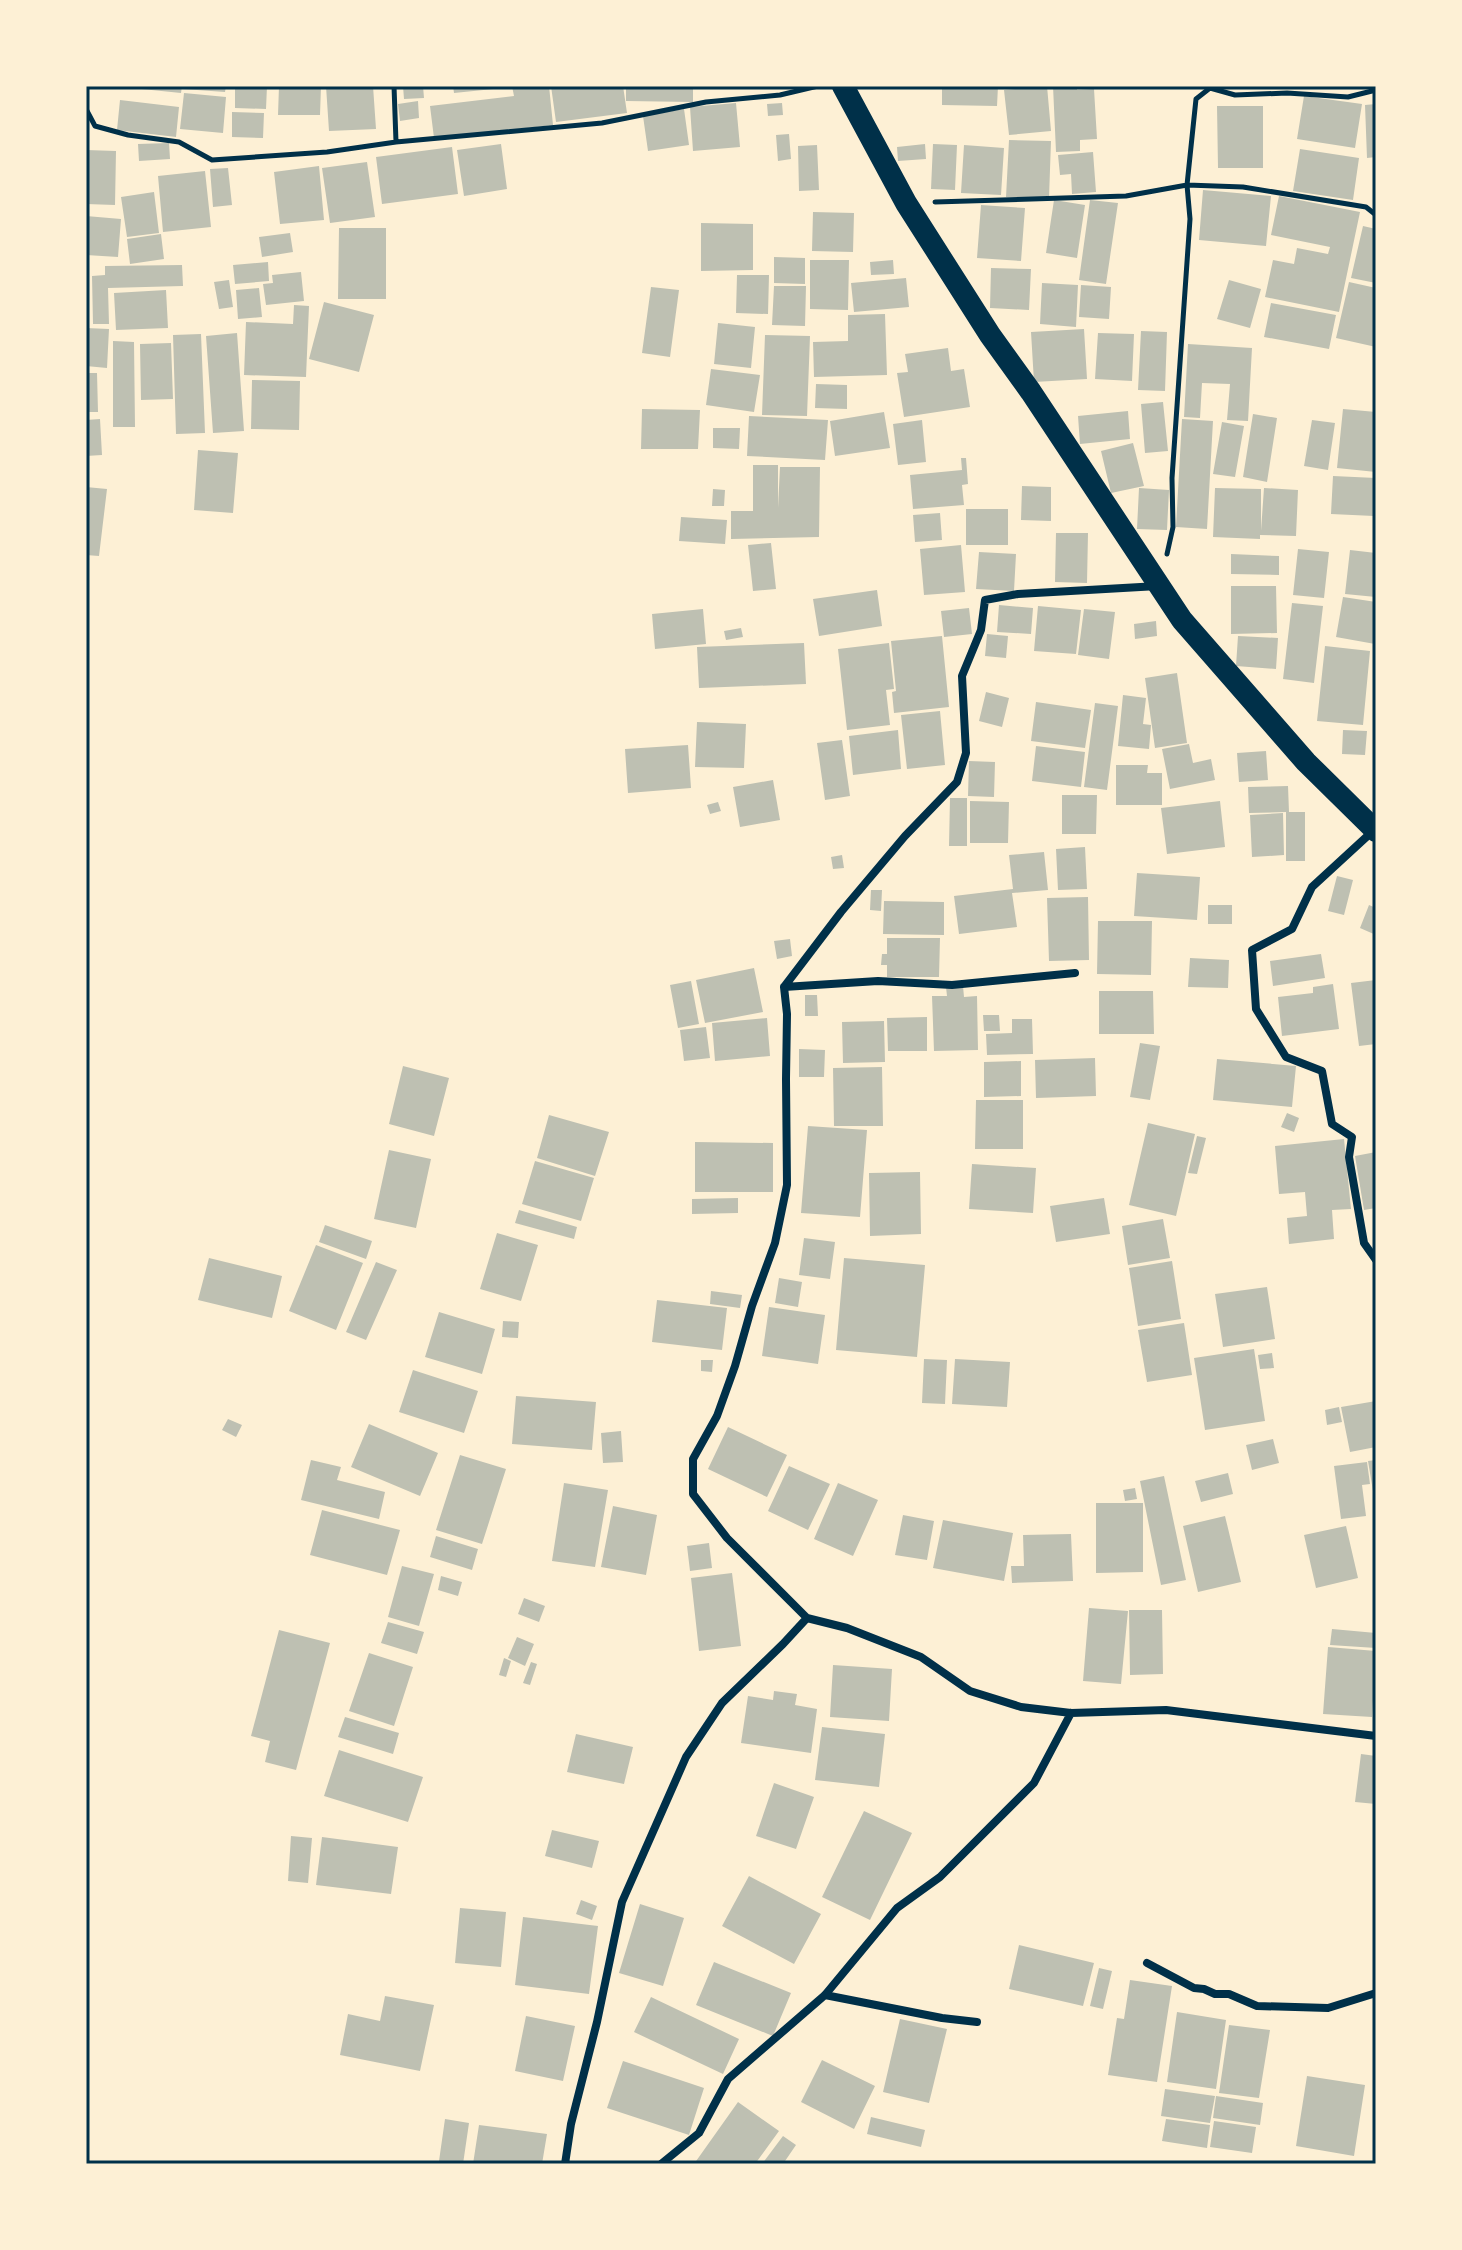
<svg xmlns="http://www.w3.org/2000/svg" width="1462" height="2250" viewBox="0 0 1462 2250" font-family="Ubuntu,sans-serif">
  <rect width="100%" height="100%" fill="#fdf0d5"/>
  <!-- building -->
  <path fill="#bec0b2" d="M132,86H182L181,93L132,88Z
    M184,86H226L225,92L183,89Z
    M235,86H267L266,109L235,108Z
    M279,86H321L320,115H278Z
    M326,86H373L376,129L329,131Z
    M403,86H423L424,98L404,99Z
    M453,86H503V88L454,93Z
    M512,86H549L553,125L434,138L430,106L514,96Z
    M551,86H623L627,113L556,122Z
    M626,86H693V102L626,101Z
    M942,86H998L997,106L942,105Z
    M1047,86L1051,131L1009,135L1004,90Z
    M1053,86H1077V90L1094,89L1097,139L1080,140V151L1056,152Z
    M184,93L226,97L223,133L180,129Z
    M1304,96L1362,104L1355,148L1297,139Z
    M120,100L179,107L176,137L117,130Z
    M418,101L419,118L400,121L398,104Z
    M736,103L740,147L693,151L690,107Z
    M782,103L783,115L768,116L767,104Z
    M1376,104V157L1367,158L1365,105Z
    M1217,106H1263V168H1218Z
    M684,109L689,145L648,151L643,116Z
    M232,112L264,113L263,138L232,137Z
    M789,134L791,159L778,161L776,135Z
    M1009,140L1051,141L1049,198L1006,197Z
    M169,143L170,159L139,161L138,144Z
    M501,144L507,189L464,196L457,150Z
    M925,144L926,159L898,161L897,147Z
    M933,144L957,145L955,190L931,189Z
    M817,145L819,190L799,191L798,146Z
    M964,145L1004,148L1001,195L961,193Z
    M452,147L458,194L382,204L376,157Z
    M1300,149L1359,158L1353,200L1293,191Z
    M86,150L116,151L115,205L86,204Z
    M1093,152L1096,192L1072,194L1071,174L1060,175L1058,155Z
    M367,162L375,217L330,223L322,168Z
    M319,166L324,220L280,224L274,172Z
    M228,168L232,205L213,207L210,169Z
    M205,171L211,227L163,232L158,176Z
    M1203,190L1271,196L1266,246L1199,240Z
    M154,192L159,233L127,237L121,197Z
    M1279,196L1360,212L1339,312L1265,297L1273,260L1294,264L1297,248L1328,254L1330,247L1271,235Z
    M1054,200L1085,205L1077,258L1046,253Z
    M1090,200L1118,203L1106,284L1079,280Z
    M981,205L1025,208L1021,261L977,258Z
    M813,212L854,213L853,252L812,251Z
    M86,216L121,219L118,257L86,255Z
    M701,223L753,224V270L701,271Z
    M1363,226L1376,229V283L1351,278Z
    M339,228H386V299H338Z
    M290,233L293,252L262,257L259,237Z
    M161,234L164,259L130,264L127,239Z
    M774,257L805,258V284L774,283Z
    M810,260H849L848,310L810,309Z
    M893,260L894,274L871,275L870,262Z
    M268,262L269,281L235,284L233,265Z
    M182,265L183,286L108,288L109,324H93L92,276L105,275V266Z
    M991,268L1031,269L1029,310L990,308Z
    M301,272L304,301L266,305L263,284L273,283L272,275Z
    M737,275H769L768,314L736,313Z
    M906,278L909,307L854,312L851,283Z
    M229,280L233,307L219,309L214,282Z
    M1229,280L1261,289L1250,328L1217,319Z
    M1349,282L1376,288V347L1336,338Z
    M1042,283L1078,285L1076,327L1040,324Z
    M1081,285L1111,287L1109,319L1079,317Z
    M774,286H806L805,326L772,325Z
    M651,287L679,290L670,357L642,353Z
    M259,288L262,317L238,319L236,290Z
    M166,290L168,328L116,330L114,293Z
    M324,302L374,315L359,372L309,359Z
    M1271,303L1336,315L1329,349L1264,337Z
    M294,305L309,306L306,377L244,375L246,322L293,324Z
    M885,314L887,375L814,377L813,342L848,341V315Z
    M718,323L755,327L751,368L714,364Z
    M86,328L109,329L107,368L86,366Z
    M1084,329L1087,379L1034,382L1031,332Z
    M1141,331L1167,332L1165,391L1138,390Z
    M237,333L244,431L213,433L206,336Z
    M1098,333L1134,334L1132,381L1095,379Z
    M201,334L205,433L176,434L173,335Z
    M765,335L810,336L807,416L762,415Z
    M113,341L134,342L135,427H113Z
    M171,343L173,399L141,400L140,344Z
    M1188,344L1252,348L1248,421L1227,420L1230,384L1202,383L1200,418L1184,417Z
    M948,348L951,371L964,369L970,407L904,417L897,373L908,372L905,354Z
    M711,369L760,375L754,412L706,405Z
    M86,373H97L98,412H86Z
    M252,380L300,381L299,430L251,429Z
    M816,384L847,385V409L815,408Z
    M1163,402L1168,451L1145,453L1141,404Z
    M642,409L700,410L698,449H641Z
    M1343,409L1376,412V472L1337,468Z
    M1128,411L1130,439L1080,444L1078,416Z
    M884,412L890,448L835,456L830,421Z
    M1253,414L1277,418L1267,482L1243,477Z
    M749,416L828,420L825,460L747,456Z
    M100,419L102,455L86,456V420Z
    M1182,419L1213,421L1207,529L1176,527Z
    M922,420L926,462L898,465L893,424Z
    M1312,420L1335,423L1328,470L1304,466Z
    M1222,422L1244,426L1235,477L1213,474Z
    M713,428H740L739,449L713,448Z
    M1133,443L1144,486L1111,493L1101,451Z
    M198,450L238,453L233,513L194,510Z
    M961,458H966L968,484L962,485L964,505L913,509L910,475L962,470Z
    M753,465H778V508L780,467H820L819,537L731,539V511H753Z
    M1333,476L1376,478L1374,516L1331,514Z
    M1022,486L1051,487V521L1021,520Z
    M86,487L107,489L99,556L86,555Z
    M1139,488L1169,490L1167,530L1137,529Z
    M1215,488L1261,489V531L1264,488L1298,490L1296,536L1260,535V539L1213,537Z
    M713,489L725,490L724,506H712Z
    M966,509H1008V545H966Z
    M940,513L942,540L915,542L913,515Z
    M681,517L727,520L725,544L679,541Z
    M1056,533H1088L1087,583L1055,582Z
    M771,543L776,589L753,591L748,545Z
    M961,545L965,592L924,595L920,549Z
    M1298,549L1329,552L1324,598L1293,595Z
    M1350,550L1376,553V597L1345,594Z
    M979,552L1016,554L1014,591L976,589Z
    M1231,554L1279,556V575L1231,574Z
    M1231,586H1276L1277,633L1231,634Z
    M877,590L882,626L819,636L813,599Z
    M1343,597L1376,602L1375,644L1336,637Z
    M1292,603L1323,606L1314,683L1283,679Z
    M999,605L1033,608L1031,634L997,632Z
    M1038,606L1081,610L1076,654L1034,651Z
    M969,608L972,634L944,637L941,611Z
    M703,609L706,644L655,649L652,614Z
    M1084,609L1115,612L1109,659L1078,655Z
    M1156,621L1157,636L1135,639L1134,624Z
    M741,628L743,637L726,640L724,631Z
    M987,634L1008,636L1006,658L985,656Z
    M942,636L949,707L894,713L892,692L896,691L891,641Z
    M1238,636L1278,638L1276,669L1236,666Z
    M804,643L806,684L699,688L697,647Z
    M889,643L894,689L886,690L890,725L847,730L838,649Z
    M1325,646L1370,651L1363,725L1317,721Z
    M1177,673L1187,743L1155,748L1145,678Z
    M986,692L1009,698L1002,727L979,721Z
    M1123,695L1146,698L1143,724L1151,725L1149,749L1118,746Z
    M1036,702L1091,710L1085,748L1031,741Z
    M1095,703L1118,706L1107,790L1084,787Z
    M940,711L945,765L907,769L901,715Z
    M697,722L746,724L744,768L695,767Z
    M898,730L901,769L853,775L849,736Z
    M1343,730L1367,731L1365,755L1342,754Z
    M842,740L850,796L825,800L817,743Z
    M1189,744L1193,763L1211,759L1215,780L1170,789L1162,749Z
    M688,745L691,788L628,793L625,749Z
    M1036,746L1085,752L1081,787L1032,781Z
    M1266,751L1268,780L1239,782L1237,753Z
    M969,761L995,762L994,797L968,796Z
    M1116,765H1148L1147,773H1162V805H1116Z
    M773,780L780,820L740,827L733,787Z
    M1288,786L1289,812H1305V861H1286V812L1249,813L1248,787Z
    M1062,795H1097L1096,834H1062Z
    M950,798H967V846H949Z
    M970,801L1009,802L1008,843H970Z
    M1220,801L1225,847L1167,854L1161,808Z
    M718,802L721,811L710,814L707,805Z
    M1283,813L1284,855L1252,857L1250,815Z
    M1085,847L1087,889L1058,890L1056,849Z
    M1044,852L1048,890L1012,893L1017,927L959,934L954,896L1013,889L1009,855Z
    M842,855L844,868L833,869L831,857Z
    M1137,873L1200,877L1197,920L1134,916Z
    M1337,876L1353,880L1344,915L1328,911Z
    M871,890H882L881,911L870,910Z
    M1088,897L1089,960L1049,961L1047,898Z
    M884,901L944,902V935L883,934Z
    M1208,905H1232V924H1208Z
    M1369,905L1376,908V935L1360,928Z
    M1098,921H1152L1151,975L1097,974Z
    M887,938H940L939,977H887V965H881L882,954H887Z
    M790,939L792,956L777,959L774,941Z
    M1321,954L1325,978L1273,986L1270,961Z
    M1190,958L1229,960L1228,988L1188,987Z
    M754,968L763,1012L705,1023L696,980Z
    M1376,980V1044L1359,1046L1351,983Z
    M691,981L699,1024L678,1028L670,985Z
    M1333,984L1339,1029L1282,1036L1278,997L1313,993V987Z
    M963,986L964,997L977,996L978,1050L934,1051L932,996H947L946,987Z
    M1099,991H1153L1154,1034H1099Z
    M805,995H817L818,1016H805Z
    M983,1015H999L1000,1031H984Z
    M927,1017V1051H888L887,1018Z
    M767,1018L770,1056L715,1061L712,1023Z
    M1012,1019H1032L1033,1054L987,1055L986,1034L1012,1033Z
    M884,1021L885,1062L843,1063L842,1022Z
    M706,1027L710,1058L684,1061L680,1030Z
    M1140,1043L1160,1046L1150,1100L1130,1097Z
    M799,1049L825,1050L824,1077H799Z
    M1095,1058L1096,1096L1036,1098L1035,1060Z
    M1217,1059L1296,1066L1292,1107L1213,1100Z
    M1021,1061V1096L984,1097V1062Z
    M403,1066L449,1078L434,1136L389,1124Z
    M882,1067L883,1126H834L833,1068Z
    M976,1100H1023V1149H975Z
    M1287,1113L1299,1118L1294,1132L1281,1127Z
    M549,1115L609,1132L595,1176L537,1158Z
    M1148,1123L1195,1134L1176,1216L1129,1205Z
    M808,1126L867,1130L860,1217L801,1213Z
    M1197,1136L1206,1138L1197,1174L1188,1173Z
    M1344,1139L1351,1209L1332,1210L1334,1239L1289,1244L1287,1218L1307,1216L1305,1192L1279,1194L1275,1146Z
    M695,1142L773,1143V1192H695Z
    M389,1150L431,1159L416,1228L374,1219Z
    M1376,1152V1208L1364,1210L1355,1156Z
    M535,1161L594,1178L581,1221L522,1204Z
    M972,1164L1036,1168L1033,1213L969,1209Z
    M920,1172L921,1234L870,1236L869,1173Z
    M738,1198V1213L692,1214V1199Z
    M1104,1198L1110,1234L1056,1242L1050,1206Z
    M519,1210L577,1227L574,1239L515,1223Z
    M1163,1219L1170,1258L1128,1265L1122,1226Z
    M325,1225L372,1241L366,1259L319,1242Z
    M497,1233L538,1245L521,1301L480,1289Z
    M804,1238L835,1242L830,1279L799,1275Z
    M316,1245L363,1263L336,1330L289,1311Z
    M209,1258L282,1276L272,1318L198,1300Z
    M844,1258L925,1265L917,1357L836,1350Z
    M1172,1261L1181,1319L1138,1326L1129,1268Z
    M376,1262L397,1270L366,1340L346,1332Z
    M779,1278L802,1282L798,1307L775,1303Z
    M1267,1287L1275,1339L1223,1347L1215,1294Z
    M711,1291L742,1295L740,1308L710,1304Z
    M657,1300L727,1308L722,1350L652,1342Z
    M769,1307L825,1315L818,1364L762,1356Z
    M439,1312L495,1329L482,1374L425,1357Z
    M503,1321L519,1322L518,1338L502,1337Z
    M1184,1323L1192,1375L1147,1382L1138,1330Z
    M1254,1349L1265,1421L1205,1430L1194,1358Z
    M1272,1353L1274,1368L1260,1369L1258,1355Z
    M924,1359L947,1360L945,1404L922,1403Z
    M955,1359L1010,1362L1007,1407L952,1404Z
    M701,1360H713L712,1372L701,1371Z
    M413,1370L478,1391L464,1433L399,1412Z
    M516,1396L596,1402L592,1450L512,1444Z
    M1376,1401V1447L1350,1452L1341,1407Z
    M1339,1407L1342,1422L1327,1425L1325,1410Z
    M228,1419L242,1425L236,1437L222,1430Z
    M369,1424L438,1453L420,1496L351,1467Z
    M728,1427L787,1455L767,1497L708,1469Z
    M621,1431L623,1462L603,1463L601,1433Z
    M1273,1439L1279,1463L1252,1470L1246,1445Z
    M460,1455L506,1469L482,1544L436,1530Z
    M311,1460L341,1467L337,1480L385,1492L379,1519L301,1500Z
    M1376,1460V1497H1374L1368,1461Z
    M1367,1462L1370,1484L1362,1485L1366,1516L1341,1519L1334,1466Z
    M789,1466L830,1484L808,1530L768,1511Z
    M1228,1473L1233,1494L1201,1502L1195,1481Z
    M1164,1476L1186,1580L1161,1585L1140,1481Z
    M564,1483L608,1490L595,1567L552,1561Z
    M838,1483L878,1500L853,1556L814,1539Z
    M1135,1488L1137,1499L1125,1501L1123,1490Z
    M1096,1503H1143V1572L1096,1573Z
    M613,1506L657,1515L646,1575L601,1567Z
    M322,1510L400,1530L387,1575L310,1555Z
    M903,1515L934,1521L927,1560L895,1555Z
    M1225,1516L1241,1582L1198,1592L1183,1526Z
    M943,1520L1013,1533L1004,1581L933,1568Z
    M1346,1526L1358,1578L1316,1588L1304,1535Z
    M1071,1534L1073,1581L1012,1583L1011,1566H1024L1023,1535Z
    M436,1536L478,1549L472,1570L430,1557Z
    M709,1543L712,1568L690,1571L687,1546Z
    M402,1566L434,1574L419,1626L388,1617Z
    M732,1573L741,1646L699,1651L691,1578Z
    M441,1576L462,1582L458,1596L438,1590Z
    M524,1598L545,1606L539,1622L518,1614Z
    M1089,1608L1128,1611L1121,1684L1083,1681Z
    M1129,1610H1162L1163,1674L1130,1675Z
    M388,1622L424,1632L417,1654L381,1643Z
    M1332,1629L1376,1633V1648L1330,1645Z
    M279,1630L330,1643L296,1770L265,1762L270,1741L251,1736Z
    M517,1637L534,1644L525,1666L508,1658Z
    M1328,1647L1376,1651L1372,1717L1323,1714Z
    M369,1653L413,1667L394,1726L349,1711Z
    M504,1658L511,1661L506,1677L499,1675Z
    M531,1662L537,1664L530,1685L523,1683Z
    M833,1665L892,1669L889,1721L830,1717Z
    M774,1691L797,1694L795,1705L817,1709L811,1753L741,1743L748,1696L773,1700Z
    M345,1717L399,1733L393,1754L338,1737Z
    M822,1727L885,1734L879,1787L815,1780Z
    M576,1734L633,1747L624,1784L567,1772Z
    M339,1750L423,1777L408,1822L324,1796Z
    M1361,1754L1376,1756V1804L1355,1802Z
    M774,1783L814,1797L796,1849L756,1836Z
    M864,1811L912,1833L870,1920L822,1897Z
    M552,1830L599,1841L592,1868L545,1856Z
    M291,1836L312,1838L308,1883L288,1881Z
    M322,1837L398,1847L391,1894L316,1885Z
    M749,1876L821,1914L794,1964L722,1926Z
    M581,1900L597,1906L592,1920L576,1914Z
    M640,1904L684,1918L663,1986L619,1973Z
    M460,1908L506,1912L501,1967L455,1963Z
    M523,1917L598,1926L589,1994L515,1985Z
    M1019,1945L1094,1963L1083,2006L1009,1989Z
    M714,1962L791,1993L773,2036L696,2005Z
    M1099,1968L1112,1971L1103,2009L1090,2006Z
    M1130,1980L1172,1986L1157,2082L1108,2075L1117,2018L1124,2019Z
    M385,1996L434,2005L420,2071L340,2055L348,2014L380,2021Z
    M651,1997L739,2039L723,2074L634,2032Z
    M1177,2012L1226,2020L1216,2089L1167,2082Z
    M526,2016L575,2026L563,2081L515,2071Z
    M900,2019L947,2029L929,2103L883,2092Z
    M1229,2025L1270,2030L1259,2098L1219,2093Z
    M822,2060L875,2086L854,2129L801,2102Z
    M623,2061L704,2088L689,2135L607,2108Z
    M1307,2076L1365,2085L1354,2156L1296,2146Z
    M1165,2089L1215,2096L1210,2123L1161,2116Z
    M1216,2096L1263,2103L1260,2125L1213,2118Z
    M738,2102L779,2131L755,2164H694Z
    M871,2117L925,2130L921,2147L867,2134Z
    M445,2119L469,2123L463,2164L439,2161Z
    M1166,2119L1210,2125L1207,2148L1162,2141Z
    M1214,2121L1256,2127L1252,2153L1210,2147Z
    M479,2125L547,2134L542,2164H473Z
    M783,2136L796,2145L783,2164H762Z"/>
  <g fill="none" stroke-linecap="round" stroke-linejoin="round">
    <!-- path -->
    <path stroke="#003049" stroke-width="5" d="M394,86L396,142
      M86,109L95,126L128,135L179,142L212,160L327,152L396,142L602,123L706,102L780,95L818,86
      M935,202L1126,196L1187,185L1243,187L1366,207L1376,215
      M1167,554L1173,527L1172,478L1190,219L1187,185L1196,99L1210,88L1235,95L1287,93L1348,97L1376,90"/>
    <!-- minor -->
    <path stroke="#003049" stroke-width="8" d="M1374,830L1312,887L1292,929L1252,950L1256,1009L1286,1057L1322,1071L1332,1124L1352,1137L1349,1157L1364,1243L1376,1260
      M784,987L878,981L952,985L1075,973
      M807,1618L727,1538L693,1494V1459L717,1416L735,1366L752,1306L775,1243L787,1185L786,1079L787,1014L784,987L841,912L905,836L957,782L966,753L962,676L981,630L985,600L1018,594L1158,586
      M1147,1963L1194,1988L1204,1989L1215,1994H1229L1257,2006L1328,2008L1376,1993
      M825,1995L942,2018L977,2022
      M565,2164L571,2124L597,2022L622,1902L686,1757L722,1703L783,1644L807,1618L847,1628L921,1657L970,1691L1021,1707L1071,1713L1166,1710L1376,1736
      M661,2164L699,2133L728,2079L825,1995L897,1908L940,1877L1034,1783L1071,1713"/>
    <!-- trunk -->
    <path stroke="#003049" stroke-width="22" d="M843,86L906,203L990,335L1031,392L1182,620L1306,762L1376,831"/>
  </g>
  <!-- border -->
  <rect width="1462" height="2250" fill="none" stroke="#fdf0d5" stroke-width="176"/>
  <rect x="88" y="88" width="1286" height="2074" fill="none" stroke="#003049" stroke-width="3"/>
</svg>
